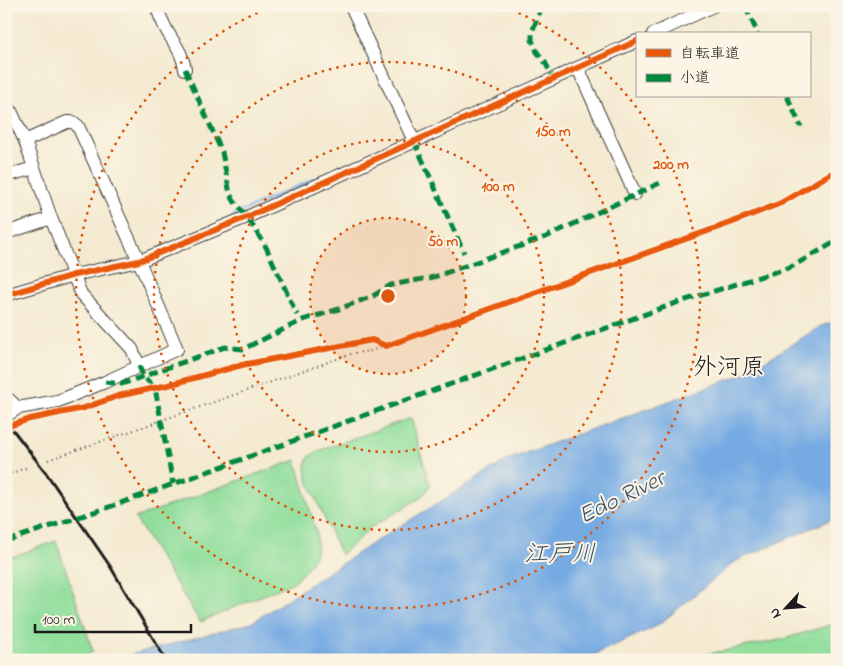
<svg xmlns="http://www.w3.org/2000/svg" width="843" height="666" viewBox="0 0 843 666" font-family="'Indie Flower','Klee One',sans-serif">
  <rect width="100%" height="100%" fill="#fcf5e5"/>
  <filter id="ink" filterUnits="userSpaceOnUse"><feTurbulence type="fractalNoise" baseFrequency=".02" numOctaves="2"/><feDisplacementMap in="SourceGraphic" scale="10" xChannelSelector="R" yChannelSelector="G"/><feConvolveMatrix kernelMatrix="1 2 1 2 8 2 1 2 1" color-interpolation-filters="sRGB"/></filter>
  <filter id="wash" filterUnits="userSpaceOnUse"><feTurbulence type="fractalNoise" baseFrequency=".0096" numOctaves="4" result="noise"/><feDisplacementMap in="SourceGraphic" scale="20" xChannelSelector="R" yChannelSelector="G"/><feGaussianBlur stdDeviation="1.12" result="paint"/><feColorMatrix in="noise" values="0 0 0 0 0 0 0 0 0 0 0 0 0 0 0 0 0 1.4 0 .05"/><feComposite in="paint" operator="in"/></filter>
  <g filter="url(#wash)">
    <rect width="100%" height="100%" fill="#f4ead1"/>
    <!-- green -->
    <path fill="#91de9c" stroke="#567d5c" d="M411,418L430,485L426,492L420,498L370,528L341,555L307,479L306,465L309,457L318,451Z
      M296,460L317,535L316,554L307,568L294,582L200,622L135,518Z
      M56,541L93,651L82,660H6V559Z
      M837,623V660H676L780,640Z"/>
    <!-- water -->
    <path fill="#75aae3" stroke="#486380" d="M837,321V517L736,561L657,626L582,660H111L251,623L373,543L509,459L744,374L821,326Z"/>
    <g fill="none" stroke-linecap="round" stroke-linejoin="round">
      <!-- stream -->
      <path stroke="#75aae3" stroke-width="3" d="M232,216L315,179"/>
    </g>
  </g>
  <g filter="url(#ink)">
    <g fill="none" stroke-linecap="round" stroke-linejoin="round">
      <defs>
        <path id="street" d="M156,6C159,14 162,21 166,29C174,44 182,51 185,69
          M351,6L414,141
          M653,34L713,6
          M578,68L635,194
          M10,109L25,141L51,218L81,294L132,349L139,366
          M6,176L34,168
          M6,233L51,218
          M6,295L74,275L139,261L247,217L637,41
          M6,397L18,408
          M6,416L18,408L58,401L105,382L177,349L139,261L78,126L73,122H67L25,141"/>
      </defs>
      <!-- street casing -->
      <use href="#street" stroke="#3c3b37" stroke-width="14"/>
      <!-- path -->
      <path stroke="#3c3b37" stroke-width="2" stroke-dasharray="1 4" stroke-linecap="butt" d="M48,460L354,353L370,351L386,346
        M6,475L26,468"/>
      <!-- street -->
      <use href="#street" stroke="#fff" stroke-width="12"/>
      <!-- rail -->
      <path stroke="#1c1c1c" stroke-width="3" d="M6,421L44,470L110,566L166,660"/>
      <!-- quiet -->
      <path stroke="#00873e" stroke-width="5" stroke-dasharray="10 5" stroke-linecap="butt" d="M542,6L532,32V40L537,52L545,62L553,78
        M745,6L758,34
        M185,69L222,152L230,194L236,204L247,217L266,247L297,315
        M787,96L801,127
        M414,141L464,253
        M139,366L143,376L155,388L173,484
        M105,382L122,384L225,347L243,349L303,320L339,309L373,296L391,285L434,277L546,237L662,182
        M6,541L115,505L679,302L791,267L837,241"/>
      <defs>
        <path id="cycleway" d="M6,295L74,275L139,261L247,217L637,41
          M6,427L30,419L84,408L118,396L168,385L242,365L372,340L386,346L733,222L781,203L837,170"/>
      </defs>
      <!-- cycleway casing -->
      <use href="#cycleway" stroke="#fcf5e5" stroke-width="9"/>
      <!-- cycleway -->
      <use href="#cycleway" stroke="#e8590c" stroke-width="6"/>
    </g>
  </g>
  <!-- distance rings -->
  <circle cx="388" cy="296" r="78" fill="#de560d" fill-opacity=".12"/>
  <g fill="none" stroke="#de560d" stroke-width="2.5" stroke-dasharray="2.5 5">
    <circle cx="388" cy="296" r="78"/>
    <circle cx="388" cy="296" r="156"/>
    <circle cx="388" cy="296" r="234"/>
    <path d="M505 7A312 312 0 1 1 271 7"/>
  </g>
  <g text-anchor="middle" stroke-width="4" stroke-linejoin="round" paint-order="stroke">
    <!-- neighbourhood labels -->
    <g font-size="24" fill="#1c1c1c" stroke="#fcf5e5">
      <text x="729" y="374">外河原</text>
    </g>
    <!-- water labels -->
    <g font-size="24" font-style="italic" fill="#40556c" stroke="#fcf5e5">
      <text transform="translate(621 496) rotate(-26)" y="8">Edo River</text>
      <text x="560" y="561">江戸川</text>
    </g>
  </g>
  <circle cx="388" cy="296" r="8" fill="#de560d" stroke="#fcf5e5" stroke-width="2.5"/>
  <g font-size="15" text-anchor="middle" font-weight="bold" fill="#de560d" stroke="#fcf5e5" stroke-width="4" stroke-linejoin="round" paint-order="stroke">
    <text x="553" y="136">150 m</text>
    <text x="671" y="169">200 m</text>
    <text x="498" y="191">100 m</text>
    <text x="443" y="246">50 m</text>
  </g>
  <!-- margin -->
  <rect width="843" height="666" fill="none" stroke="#fcf5e5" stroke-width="25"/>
  <!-- legend -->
  <rect x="636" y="32" width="175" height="65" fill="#fcf5e5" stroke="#a29e95"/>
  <rect x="646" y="49" width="25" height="8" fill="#e8590c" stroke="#a29e95"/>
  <text x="680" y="58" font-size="15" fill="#1c1c1c">自転車道</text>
  <rect x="646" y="74" width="25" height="8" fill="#00873e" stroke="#a29e95"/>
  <text x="680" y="82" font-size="15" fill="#1c1c1c">小道</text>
  <!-- north arrow -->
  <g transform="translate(786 608) rotate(244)" stroke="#fcf5e5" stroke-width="4" paint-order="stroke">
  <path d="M0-4L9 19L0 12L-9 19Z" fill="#1c1c1c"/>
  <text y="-8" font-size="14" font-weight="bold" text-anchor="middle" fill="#1c1c1c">N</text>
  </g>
  <!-- scale -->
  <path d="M35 624v8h156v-8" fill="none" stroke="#1c1c1c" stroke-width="2.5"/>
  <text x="42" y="624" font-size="15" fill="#1c1c1c" stroke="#fcf5e5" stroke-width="4" paint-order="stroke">100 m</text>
</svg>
